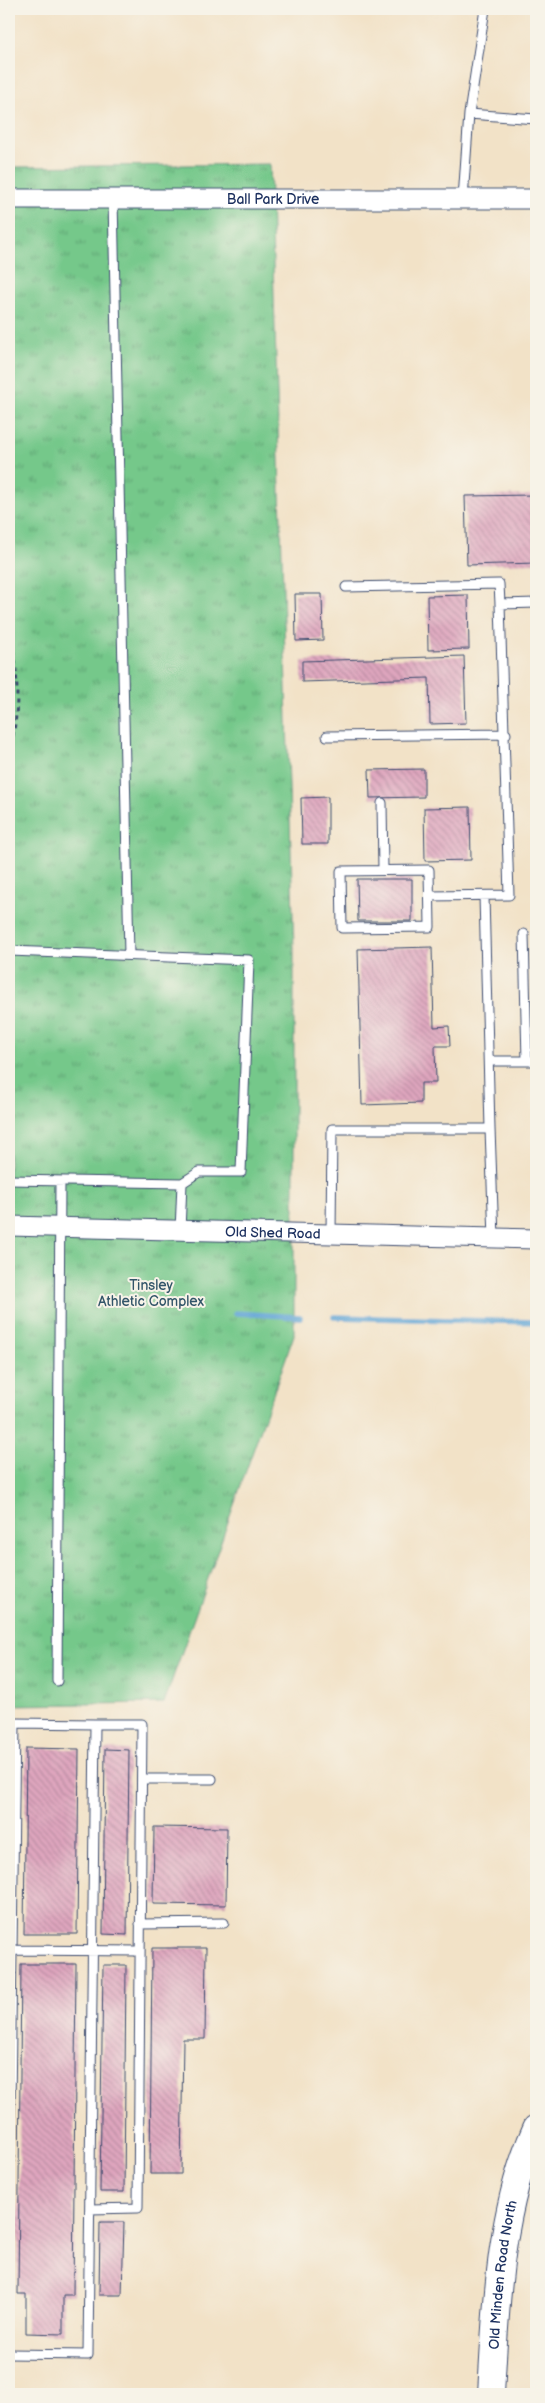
<svg xmlns="http://www.w3.org/2000/svg" width="545" height="2403" viewBox="0 0 545 2403" font-family="'Balsamiq Sans',sans-serif">
  <defs>
    <pattern id="grass-tufts" width="24" height="20" patternUnits="userSpaceOnUse" patternTransform="scale(1.25)"><rect width="24" height="20" fill="#75c88a"/><path d="M3 7l-1-3M5 7V3M7 7l1-3M15 17l-1-3M17 17v-4M19 17l1-3" fill="none" stroke="#5fa374"/></pattern>
    <pattern id="building-back-hatch" width="6" height="6" patternUnits="userSpaceOnUse" patternTransform="scale(1.25)"><rect width="6" height="6" fill="#dfa6be"/><path d="M-1 5l2 2M0 0l6 6M5-1l2 2" fill="none" stroke="#b4889e"/></pattern>
  </defs>
  <rect width="100%" height="100%" fill="#f7f3e8"/>
  <filter id="ink" filterUnits="userSpaceOnUse"><feTurbulence type="fractalNoise" baseFrequency=".02" numOctaves="2"/><feDisplacementMap in="SourceGraphic" scale="10" xChannelSelector="R" yChannelSelector="G"/><feConvolveMatrix kernelMatrix="1 2 1 2 8 2 1 2 1" color-interpolation-filters="sRGB"/></filter>
  <filter id="wash" filterUnits="userSpaceOnUse"><feTurbulence type="fractalNoise" baseFrequency=".0096" numOctaves="4" result="noise"/><feDisplacementMap in="SourceGraphic" scale="20" xChannelSelector="R" yChannelSelector="G"/><feGaussianBlur stdDeviation="1.12" result="paint"/><feColorMatrix in="noise" values="0 0 0 0 0 0 0 0 0 0 0 0 0 0 0 0 0 1.4 0 .05"/><feComposite in="paint" operator="in"/></filter>
  <g filter="url(#wash)">
    <rect width="100%" height="100%" fill="#f2e2c7"/>
    <!-- grass -->
    <path fill="url(#grass-tufts)" stroke="#487c74" d="M270,164L294,949V1335L164,1703L9,1705V167Z"/>
    <g fill="none" stroke-linecap="round" stroke-linejoin="round">
      <!-- stream -->
      <path stroke="#5fa4d5" stroke-width="5.5" d="M236,1313L300,1317
        M334,1317L536,1322"/>
    </g>
    <g id="blocks">
      <!-- building -->
      <path fill="url(#building-back-hatch)" d="M536,495V563L467,565L465,496Z
        M295,594H322L323,640L296,641Z
        M468,595L469,649L428,650L427,596Z
        M464,656L466,723L430,724L429,678L302,682V661Z
        M424,769V797L370,798L369,770Z
        M328,797V844H302L301,798Z
        M470,807L471,860L425,861L424,808Z
        M357,879H412V921H358Z
        M432,947L434,1027L449,1026L450,1046H435L436,1083H421V1103L362,1105L358,949Z
        M26,1748L79,1749L77,1934H24Z
        M105,1749L129,1750L127,1935L103,1934Z
        M154,1827L227,1828L226,1905L153,1904Z
        M152,1948H206L205,2039H183L181,2174H150Z
        M21,1964H76L73,2295H63V2334L26,2333V2294H18Z
        M103,1965H126L124,2192H100Z
        M100,2222H124L122,2295H99Z"/>
    </g>
  </g>
  <g filter="url(#ink)">
    <use href="#blocks" fill-opacity="0" stroke="#3b4a6e" stroke-width="1"/>
    <g fill="none" stroke-linecap="round" stroke-linejoin="round">
      <defs>
        <path id="lane" d="M469,114L536,119
          M113,199L129,955
          M463,199L469,114L485,9
          M346,587L499,584L500,604
          M327,736L506,734
          M382,803L383,870
          M429,870L430,927L342,928L341,871Z
          M430,896L509,895L500,604L536,603
          M484,896L490,1129
          M524,934L527,1061
          M9,951L249,960L241,1172H199L182,1183L9,1180
          M489,1061H536
          M180,1231L182,1183
          M331,1234L332,1129H490L494,1238
          M57,1681L60,1181
          M142,1779H212
          M140,1924L224,1923
          M12,1950L140,1951
          M9,2182L15,1723L95,1724L88,2355L9,2354
          M90,2209L138,2208L142,1724H95"/>
        <g id="street">
          <path id="s1" d="M9,199H536"/>
          <path id="s2" d="M9,1226L536,1239"/>
        </g>
        <g id="secondary">
          <path id="s3" d="M491,2394C496,2306 499,2210 536,2128"/>
        </g>
      </defs>
      <!-- lane casing -->
      <use href="#lane" stroke="#3b4a6e" stroke-width="11"/>
      <!-- street casing -->
      <use href="#street" stroke="#3b4a6e" stroke-width="21"/>
      <!-- secondary casing -->
      <use href="#secondary" stroke="#3b4a6e" stroke-width="28"/>
      <!-- path -->
      <path stroke="#3b4a6e" stroke-width="3" stroke-dasharray="4 4" stroke-linecap="butt" d="M9,621C17,662 22,710 9,751"/>
      <!-- lane -->
      <use href="#lane" stroke="#fff" stroke-width="9"/>
      <!-- street -->
      <use href="#street" stroke="#fff" stroke-width="19"/>
      <!-- secondary -->
      <use href="#secondary" stroke="#fff" stroke-width="26"/>
    </g>
  </g>
  <g text-anchor="middle" stroke-width="4" stroke-linejoin="round" paint-order="stroke">
    <!-- street labels -->
    <g font-size="14" fill="#1b2f5e" stroke="#f7f3e8">
      <text dy="5" stroke="none"><textPath href="#s1" startOffset="264">Ball Park Drive</textPath></text>
      <text dy="5" stroke="none"><textPath href="#s2" startOffset="264">Old Shed Road</textPath></text>
      <text dy="5" stroke="none"><textPath href="#s3" startOffset="120">Old Minden Road North</textPath></text>
    </g>
    <!-- park labels -->
    <g font-size="14" fill="#325569" stroke="#f7f3e8">
      <text x="151" y="1290">Tinsley<tspan x="151" dy="16">Athletic Complex</tspan></text>
    </g>
  </g>
  <!-- margin -->
  <rect width="545" height="2403" fill="none" stroke="#f7f3e8" stroke-width="30"/>
</svg>
